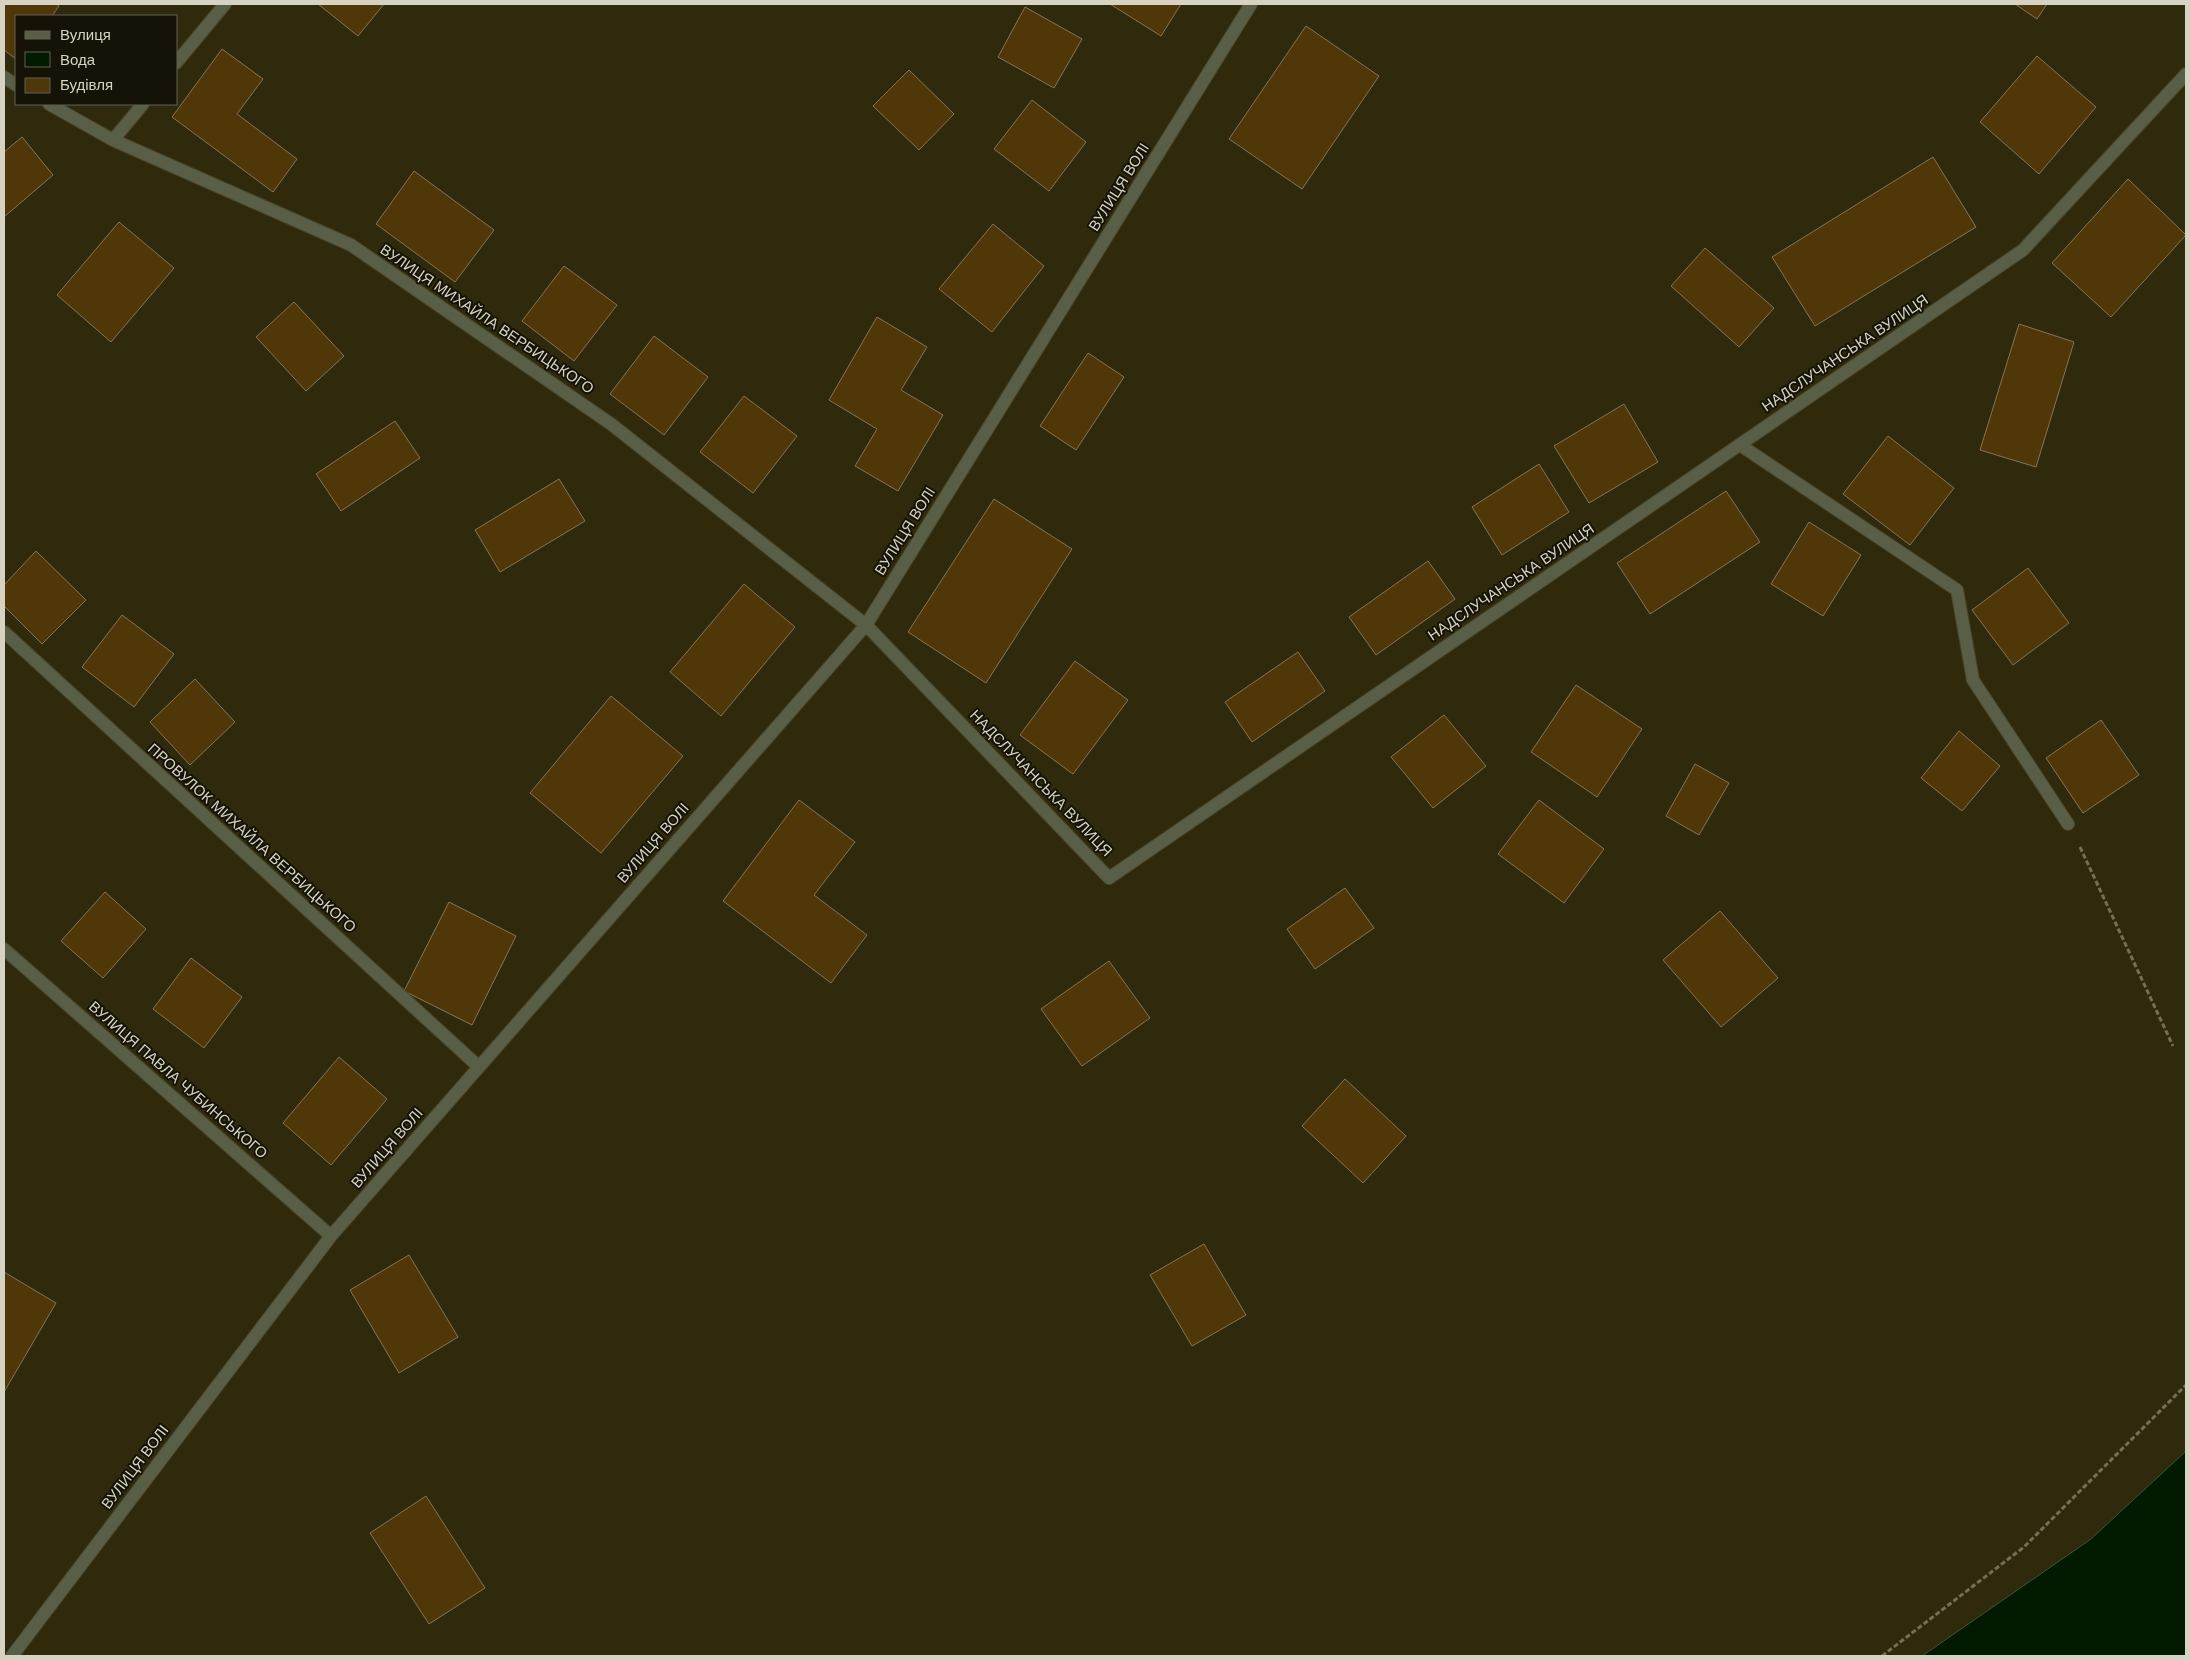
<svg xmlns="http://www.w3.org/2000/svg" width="2190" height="1660" viewBox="0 0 2190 1660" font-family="Helvetica,sans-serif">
  <rect width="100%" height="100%" fill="#302a0d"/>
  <!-- water -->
  <path fill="#021a00" stroke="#42523a" d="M2186,1451V1656H1922L2091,1539Z"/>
  <!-- building -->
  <path fill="#4f3708" stroke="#867459" d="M4,4H56L59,6L52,16H16V59L4,50Z
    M318,4H384L358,36Z
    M1110,4H1181L1161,36Z
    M2015,4H2047L2037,19Z
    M1025,7L1082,39L1054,88L998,57Z
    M1306,26L1379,76L1302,189L1229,139Z
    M222,49L263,79L237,114L297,159L273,192L172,117Z
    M2037,56L2096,107L2039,174L1980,122Z
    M909,70L954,114L919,150L873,106Z
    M1032,100L1086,142L1049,191L994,149Z
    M22,137L53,175L4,217V152Z
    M1933,157L1976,227L1815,326L1772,257Z
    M414,171L494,230L455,282L376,224Z
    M2128,179L2186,235L2111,317L2052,263Z
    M119,222L174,268L111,342L57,295Z
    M993,224L1044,266L992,332L939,289Z
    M1705,248L1774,308L1739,347L1671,286Z
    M564,266L617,305L574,361L522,321Z
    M294,302L344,356L306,391L256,337Z
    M877,317L927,347L901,390L943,415L898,491L855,466L877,429L829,400Z
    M2019,324L2074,342L2036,467L1980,450Z
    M654,336L708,377L664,435L610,394Z
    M1088,353L1124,377L1076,450L1040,426Z
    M744,396L797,436L753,493L700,452Z
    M1624,404L1658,462L1589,503L1554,446Z
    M395,421L420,458L341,511L316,474Z
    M1888,436L1954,488L1910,545L1843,494Z
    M1539,464L1569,512L1502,555L1472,507Z
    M559,479L585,521L500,572L475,530Z
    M1726,491L1760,542L1650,614L1617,563Z
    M994,499L1072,549L986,683L908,632Z
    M1809,522L1861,555L1823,616L1771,584Z
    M36,551L86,600L42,644L4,606V585Z
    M1428,561L1455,599L1376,655L1349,617Z
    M2028,568L2069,623L2013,665L1972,610Z
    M744,584L795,627L721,716L670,672Z
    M122,615L174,654L134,707L82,667Z
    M1298,652L1325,691L1252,742L1225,702Z
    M1075,661L1128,700L1073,774L1020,735Z
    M195,679L235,722L190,765L150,722Z
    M1576,685L1642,729L1597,797L1531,752Z
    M611,696L683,756L601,853L530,793Z
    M1444,715L1486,766L1433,808L1391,757Z
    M2101,720L2139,775L2083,813L2046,758Z
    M1959,731L2000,766L1962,811L1921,778Z
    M1695,764L1729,783L1699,835L1666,816Z
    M799,800L855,842L814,895L867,935L831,983L723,901Z
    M1539,800L1604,849L1564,903L1498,854Z
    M1345,888L1374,928L1315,969L1287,929Z
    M105,892L146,929L103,978L61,941Z
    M449,902L516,936L472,1025L404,991Z
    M1720,911L1778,978L1721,1027L1663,960Z
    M191,958L242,997L204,1048L153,1009Z
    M1109,961L1150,1018L1082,1066L1041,1009Z
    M339,1057L387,1099L331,1165L283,1123Z
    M1345,1079L1406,1136L1363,1183L1302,1126Z
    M1204,1244L1246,1315L1192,1346L1150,1275Z
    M409,1255L458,1337L399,1373L350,1290Z
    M4,1272L56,1303L4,1392Z
    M426,1496L485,1588L429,1624L370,1533Z"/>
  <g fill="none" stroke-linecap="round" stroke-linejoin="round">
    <defs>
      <path id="service" d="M1740,445L1957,590L1973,680L2068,824"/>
      <path id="minor" d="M176,63L225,4
        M4,77L16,85
        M49,104L113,140L351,245L611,424L866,625L1109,878L2023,250L2186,74
        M113,140L143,104
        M4,632L479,1067
        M4,949L331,1236
        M12,1656L331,1236L866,625L1251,4"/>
    </defs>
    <!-- service casing -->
    <use href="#service" stroke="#4b452a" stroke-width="14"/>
    <!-- minor casing -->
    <use href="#minor" stroke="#4b452a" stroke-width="14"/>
    <!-- path -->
    <path stroke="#746f57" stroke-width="3" stroke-dasharray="5 2.5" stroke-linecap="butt" d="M2080,847L2173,1046
      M1882,1656L2024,1547L2186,1385"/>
    <!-- service -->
    <use href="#service" stroke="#595e46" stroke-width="12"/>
    <!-- minor -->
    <use href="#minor" stroke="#595e46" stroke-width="12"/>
  </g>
  <g text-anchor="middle" stroke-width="4" stroke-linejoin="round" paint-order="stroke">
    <!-- street labels -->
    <g font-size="15" fill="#d6d3c2" stroke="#151307">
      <text transform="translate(1119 187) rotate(-58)" y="5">ВУЛИЦЯ ВОЛІ</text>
      <text transform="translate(487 319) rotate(34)" y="5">ВУЛИЦЯ МИХАЙЛА ВЕРБИЦЬКОГО</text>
      <text transform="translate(1845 353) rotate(-34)" y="5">НАДСЛУЧАНСЬКА ВУЛИЦЯ</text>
      <text transform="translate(905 531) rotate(-58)" y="5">ВУЛИЦЯ ВОЛІ</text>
      <text transform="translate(1511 582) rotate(-34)" y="5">НАДСЛУЧАНСЬКА ВУЛИЦЯ</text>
      <text transform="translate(1041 783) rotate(46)" y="5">НАДСЛУЧАНСЬКА ВУЛИЦЯ</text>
      <text transform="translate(252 838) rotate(42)" y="5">ПРОВУЛОК МИХАЙЛА ВЕРБИЦЬКОГО</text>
      <text transform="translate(653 843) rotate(-49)" y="5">ВУЛИЦЯ ВОЛІ</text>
      <text transform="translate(178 1080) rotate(41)" y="5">ВУЛИЦЯ ПАВЛА ЧУБИНСЬКОГО</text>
      <text transform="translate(387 1148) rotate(-49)" y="5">ВУЛИЦЯ ВОЛІ</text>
      <text transform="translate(135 1467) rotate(-53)" y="5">ВУЛИЦЯ ВОЛІ</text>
    </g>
  </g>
  <!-- border -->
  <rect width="2190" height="1660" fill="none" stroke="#d6d3c2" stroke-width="10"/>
  <!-- legend -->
  <rect x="15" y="15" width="162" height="90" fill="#151307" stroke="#626052"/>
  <rect x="25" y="31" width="25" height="8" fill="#595e46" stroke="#626052"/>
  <text x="60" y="40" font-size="15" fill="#d6d3c2">Вулиця</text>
  <rect x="25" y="52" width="25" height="15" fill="#021a00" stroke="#626052"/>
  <text x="60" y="65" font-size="15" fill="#d6d3c2">Вода</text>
  <rect x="25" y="78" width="25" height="15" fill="#4f3708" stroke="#626052"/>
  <text x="60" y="90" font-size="15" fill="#d6d3c2">Будівля</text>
</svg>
